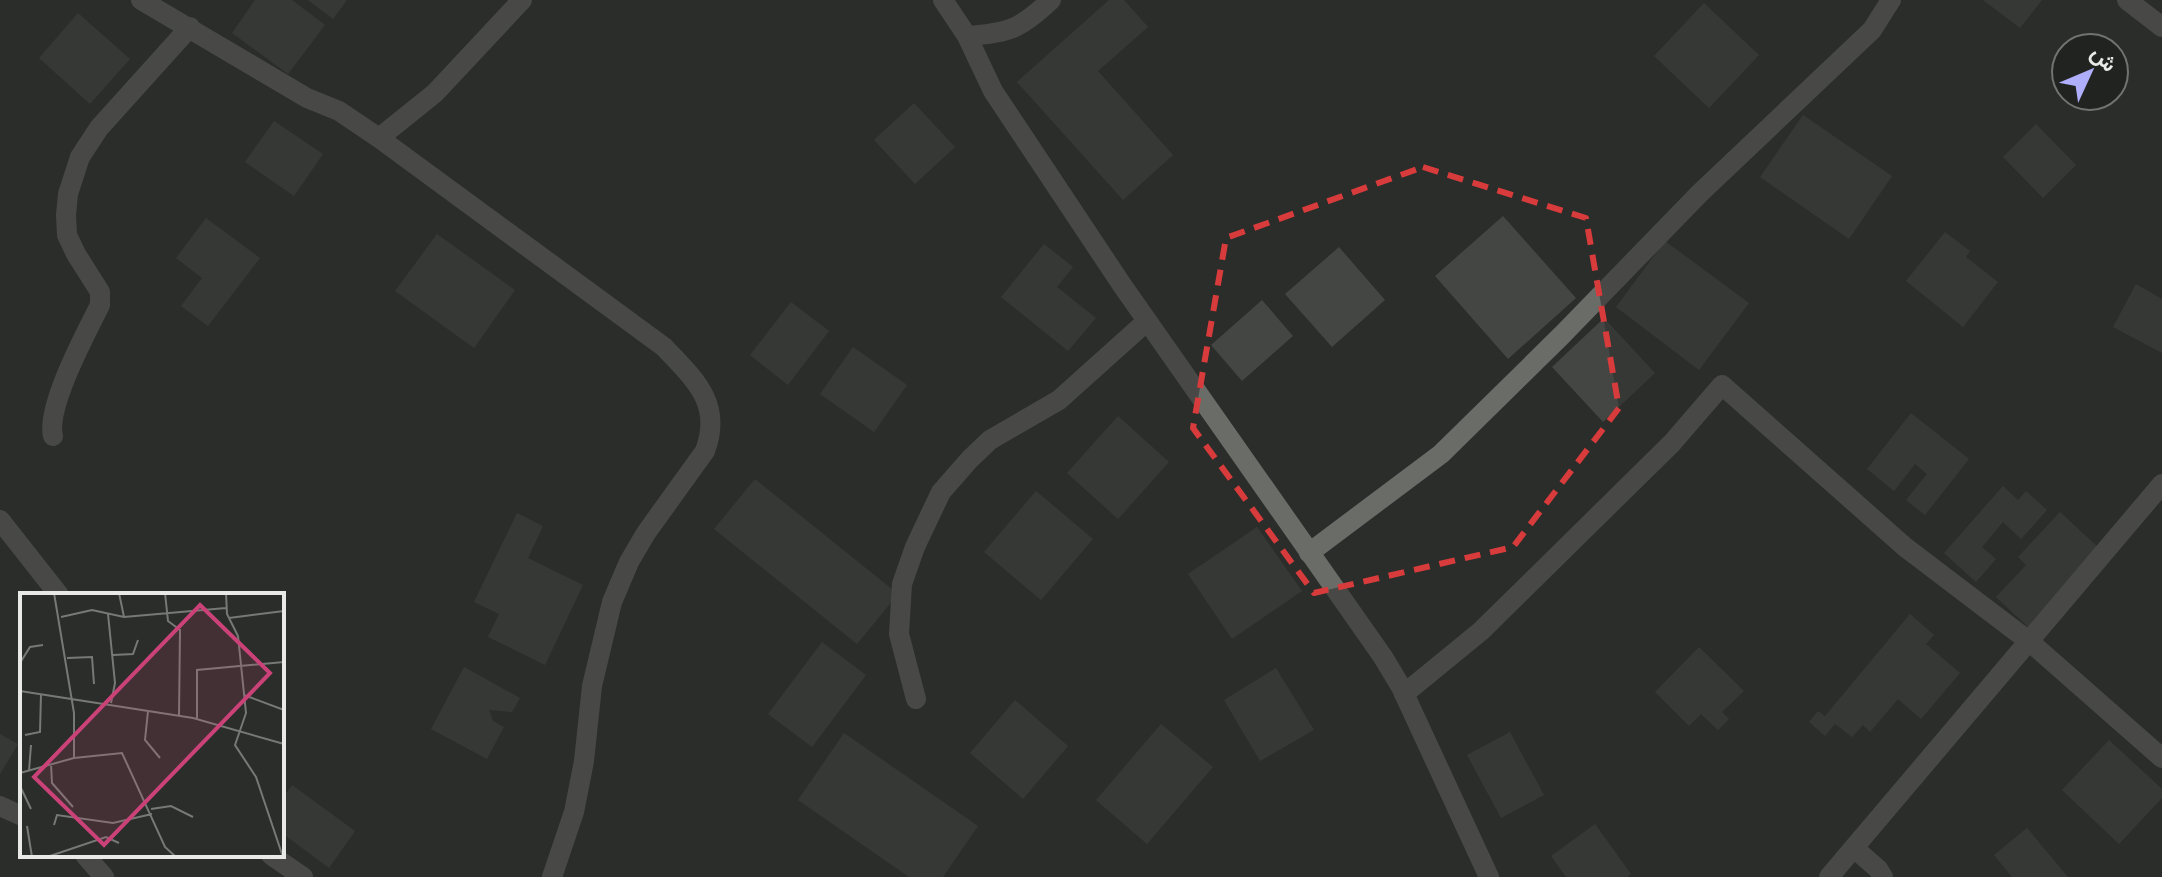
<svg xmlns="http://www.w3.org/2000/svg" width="2162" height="877" viewBox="0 0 2162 877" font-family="Arial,Vazirmatn,sans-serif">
  <rect width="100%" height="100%" fill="#2b2d2a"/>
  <!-- building -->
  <path fill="#444643" d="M255,0H292L325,25L288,74L232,33Z
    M308,0H347L333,19Z
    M1109,0H1124L1148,27L1098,71L1173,155L1123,200L1017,82Z
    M1983,0H2042L2020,28Z
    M1704,3L1759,55L1709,108L1654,56Z
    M78,13L130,59L90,104L39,58Z
    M914,103L955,147L915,184L874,140Z
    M1803,115L1892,176L1849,239L1760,177Z
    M274,121L323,154L294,196L245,162Z
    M2036,124L2076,165L2043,198L2003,157Z
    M1503,216L1576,298L1508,359L1435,276Z
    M206,218L260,258L208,326L181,306L202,278L176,258Z
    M1945,232L1970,251L1966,257L1998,282L1963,327L1906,281Z
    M437,234L515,290L474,348L395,291Z
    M1665,241L1749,303L1699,370L1616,307Z
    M1044,244L1073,267L1057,287L1096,318L1068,351L1001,297Z
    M1339,247L1385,300L1332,347L1285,294Z
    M2136,284L2162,299V353L2113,327Z
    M1262,300L1293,336L1242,381L1211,345Z
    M791,302L829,331L788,385L750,355Z
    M1604,318L1655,373L1603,422L1552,367Z
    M853,347L907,385L874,432L820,394Z
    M1911,413L1969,459L1925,515L1906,500L1927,474L1915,464L1894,491L1867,469Z
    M1118,416L1169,462L1118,519L1067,473Z
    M755,479L898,594L857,644L714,529Z
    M2003,486L2018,500L2026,491L2047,510L2021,539L2003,522L1982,547L1996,559L1976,582L1944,553Z
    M1036,491L1093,539L1041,600L984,552Z
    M2060,512L2100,549L2028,627L1996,597L2026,565L2018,557Z
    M517,513L543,526L528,558L583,585L545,665L488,637L499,614L474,602Z
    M1257,527L1302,591L1232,639L1188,574Z
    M1910,614L1934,635L1926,644L1960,673L1921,719L1898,699L1870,732L1863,725L1852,737L1835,724L1825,736L1809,722L1818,711L1825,716Z
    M822,642L866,675L812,747L768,714Z
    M1699,647L1744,691L1722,712L1729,719L1718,730L1701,714L1689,726L1655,692Z
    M464,667L520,698L512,712L489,710L493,721L504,727L487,759L431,729Z
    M1276,668L1314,730L1260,761L1224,700Z
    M1015,700L1068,746L1023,799L970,753Z
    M1161,724L1213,767L1147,844L1096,800Z
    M1510,732L1544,795L1501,818L1467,755Z
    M844,733L978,826L943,877H909L798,800Z
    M0,734L18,744L0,774Z
    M2109,740L2162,789V798L2119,844L2062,790Z
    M292,785L355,831L329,868L282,833V799Z
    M1595,824L1631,874L1627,877H1566L1551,856Z
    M2027,828L2068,877H2012L1994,855Z"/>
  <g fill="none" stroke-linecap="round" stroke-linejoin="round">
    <!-- street -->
    <path stroke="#6a6c68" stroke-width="20" d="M141,0L307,98L339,111L379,138L435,93L522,0
      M2127,0L2162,27
      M967,36C1010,33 1020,29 1051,0
      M379,138L664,347C694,379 723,403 705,451L646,533L629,562L612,602L592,686L584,761L574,812L552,877
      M53,436C46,407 86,333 100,305V292L76,254L67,235L66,215L68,194L80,157L99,128L190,27
      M0,520L59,595
      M1309,553L1441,454L1562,335L1700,193L1872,30L1891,0
      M1404,694L1481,631L1672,443L1722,385L1905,547L2030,642L2162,758
      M916,699L899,634L902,584L915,547L941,492L970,459L990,440L1059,400L1147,321
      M0,806L22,816
      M1855,849L1878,869L1883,877
      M85,855L104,877
      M271,855L303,877
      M1829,877L2162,484"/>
    <!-- secondary -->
    <path stroke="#6a6c68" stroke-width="20" d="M943,0L967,36L993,91L1122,285L1383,657L1401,687L1489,877"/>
  </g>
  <!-- marked area -->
  <path d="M0 0H2162V877H0ZM1423,167L1586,218L1619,408L1513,547L1314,593L1193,428L1226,238Z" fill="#2b2d2a" fill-opacity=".55" fill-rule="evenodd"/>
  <path fill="none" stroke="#d83b3b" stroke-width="6" stroke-dasharray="16 10" stroke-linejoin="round" d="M1423,167L1586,218L1619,408L1513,547L1314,593L1193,428L1226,238Z"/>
  <!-- overview -->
  <g transform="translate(20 593)">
    <rect width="264" height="264" fill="#2b2d2a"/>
    <path fill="none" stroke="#777976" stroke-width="2" d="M99,0L104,24M145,0L148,28L160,37L159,123M206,0L207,21L218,43L226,120L215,152L236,184L263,264M88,21L95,90L91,110M41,24L72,17L104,24L206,15M209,25L264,18M93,62L113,61L118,47M47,65L72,64L74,91M0,70L10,54L23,52M0,98L173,125L264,151M224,102L264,117M128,118L125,147L140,165M177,126V77L264,69M5,142L20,139L21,101M54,165L102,160L145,254L156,264M31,171L32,190L53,214M9,178L11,152M0,180L54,165V120L34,0M0,193L11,216M131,216L151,213L173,224M34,232L37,222L93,230L132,221M7,233L12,264M27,264L86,244L99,250"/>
    <path fill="#ca4277" fill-opacity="0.15" stroke="#ca4277" stroke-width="4" d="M180,12L250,80L84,252L14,184Z"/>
    <rect width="264" height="264" fill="none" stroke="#e9eae8" stroke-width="4"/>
  </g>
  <!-- north arrow -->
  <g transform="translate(2090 72) rotate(46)"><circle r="38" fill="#212320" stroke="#717370" stroke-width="2"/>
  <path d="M0-6L14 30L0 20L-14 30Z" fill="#afaefa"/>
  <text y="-12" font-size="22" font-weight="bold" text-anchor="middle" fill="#e9eae8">ش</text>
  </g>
</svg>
